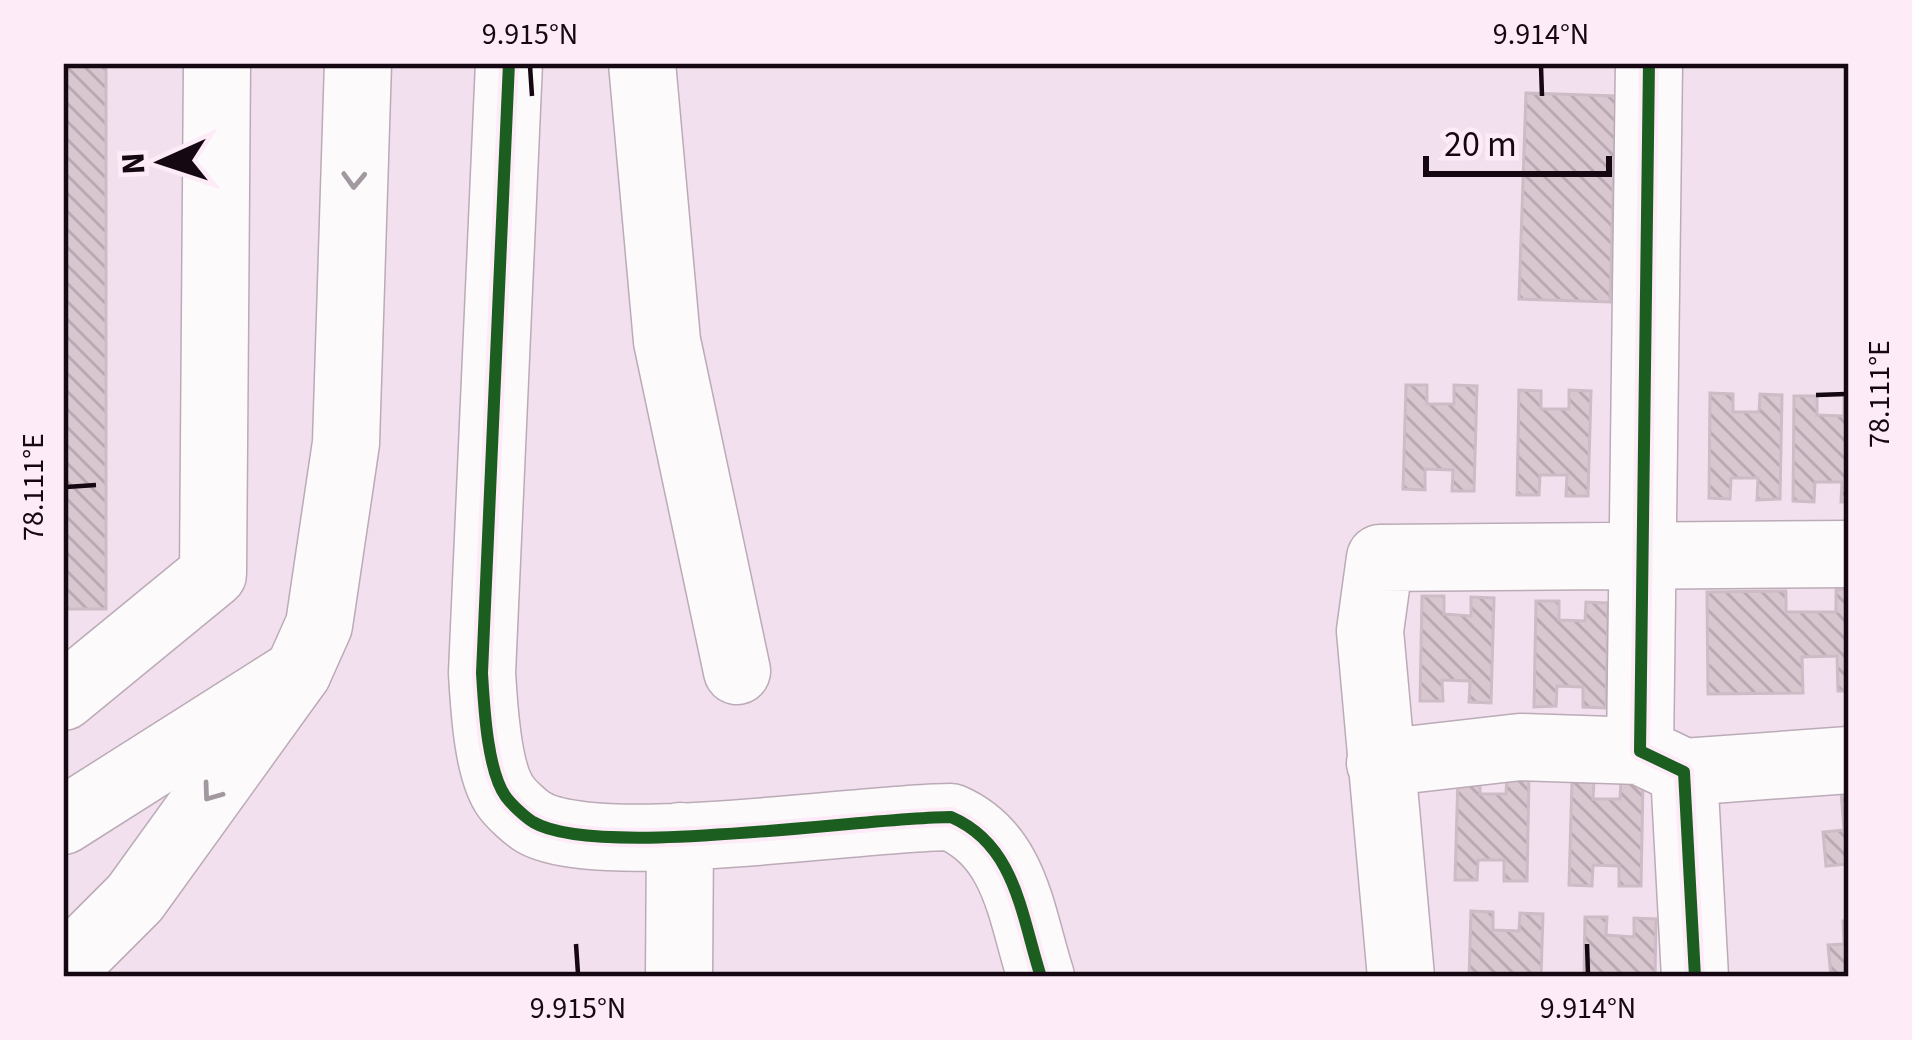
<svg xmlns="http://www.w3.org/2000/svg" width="1912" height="1040" viewBox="0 0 1912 1040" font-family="'Source Sans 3',sans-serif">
  <defs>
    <pattern id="building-back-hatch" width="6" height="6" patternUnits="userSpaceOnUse" patternTransform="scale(3)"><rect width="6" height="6" fill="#d9c7d0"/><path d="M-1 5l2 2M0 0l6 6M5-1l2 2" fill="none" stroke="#baa9b2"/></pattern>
  </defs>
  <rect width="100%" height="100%" fill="#f2e0ee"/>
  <!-- building -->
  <path fill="url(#building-back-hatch)" stroke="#cdbcc5" stroke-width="3" d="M63,63H106V609H63Z
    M1526,93L1616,96L1610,302L1519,299Z
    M1406,385H1427V404H1454V385L1477,386L1474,491H1452L1453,470L1425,469V490L1403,489Z
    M1519,390L1541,391V409H1569V390L1591,391L1588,496H1566L1567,475H1540L1539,495H1517Z
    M1710,393L1733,394V412H1759L1760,394L1782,395L1780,499L1757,500L1758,478H1731L1730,499L1709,498Z
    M1794,396H1817V415L1844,416V397H1849V502H1841L1842,482H1815L1814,502L1793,501Z
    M1849,589V691H1838L1837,656L1802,657L1803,693L1708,694L1707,592L1786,591V612H1836V590Z
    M1422,596H1444V614L1471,616V597L1494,598L1491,703L1469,702L1470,681L1442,680L1443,701H1420Z
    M1536,601H1559V620L1585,621L1586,602L1608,603L1606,708L1583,707V687L1557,686L1556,706L1534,707Z
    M1458,775L1480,776V794H1506L1507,775L1529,776L1527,881H1504V860H1478L1477,880H1455Z
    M1572,780L1594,781L1593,799H1620L1621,781H1643L1641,886H1619V866L1593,865L1592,886L1569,885Z
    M1849,790V885L1848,886L1847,864L1826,866L1823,832L1844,830L1841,791Z
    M1471,911L1493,912V930L1519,931L1520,913L1543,914L1541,977H1469Z
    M1585,917H1607L1606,935L1634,937V918L1656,919L1655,977H1584Z
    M1843,921H1849V977H1831L1828,945L1844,944Z"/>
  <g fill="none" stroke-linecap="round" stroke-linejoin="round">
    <defs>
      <path id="minor" d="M509,63L482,673C484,705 487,771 506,797C512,805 525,817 533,822C597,860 864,817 951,817C1016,845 1021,915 1041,977
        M642,63L667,341L737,671
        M1649,63L1640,751L1684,772L1695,977
        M63,697L213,574L217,63
        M1380,763L1520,747L1640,751
        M1684,772L1849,760
        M63,821L298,672
        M679,977L680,836
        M1401,977L1370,631L1380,558L1849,554"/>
      <path id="major" d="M63,970L135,898L298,672L319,625L346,443L358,63"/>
    </defs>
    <!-- minor casing -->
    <use href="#minor" stroke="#bbabb7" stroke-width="69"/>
    <!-- major casing -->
    <use href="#major" stroke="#bbabb7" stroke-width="69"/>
    <!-- minor -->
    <use href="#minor" stroke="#fdfafc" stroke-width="66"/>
    <!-- major -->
    <use href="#major" stroke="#fdfafc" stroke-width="66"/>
    <defs>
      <path id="cycleway" d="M509,63L482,673C484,705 487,771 506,797C512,805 525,817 533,822C597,860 864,817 951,817C1016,845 1021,915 1041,977
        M1649,63L1640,751L1684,772L1695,977"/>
    </defs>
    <!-- cycleway casing -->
    <use href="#cycleway" stroke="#fdebf8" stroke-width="20"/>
    <!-- cycleway -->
    <use href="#cycleway" stroke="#1b5e20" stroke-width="12"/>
  </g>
  <!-- one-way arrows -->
  <defs><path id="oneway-chevron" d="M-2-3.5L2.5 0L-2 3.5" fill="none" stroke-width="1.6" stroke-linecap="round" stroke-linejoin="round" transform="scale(3)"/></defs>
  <g stroke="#a1999f">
    <use href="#oneway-chevron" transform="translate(354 180) rotate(92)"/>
    <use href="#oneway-chevron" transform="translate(211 793) rotate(126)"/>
  </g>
  <!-- ticks -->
  <path fill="none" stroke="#160813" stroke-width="4.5" d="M530,66L532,96M1541,66L1542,96M1816,395L1846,394M66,487L96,485M576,944L578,974M1587,944L1588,974"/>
  <!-- border -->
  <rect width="1912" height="1040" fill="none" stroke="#fdebf8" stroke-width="132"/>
  <!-- north arrow -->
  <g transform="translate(162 162) rotate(267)" stroke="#fdebf8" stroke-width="9" paint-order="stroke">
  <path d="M0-9L21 45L0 30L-21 45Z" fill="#160813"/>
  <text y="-18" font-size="33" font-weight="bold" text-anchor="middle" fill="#160813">N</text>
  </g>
  <!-- scale -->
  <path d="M1426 156v18h183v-18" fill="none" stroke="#160813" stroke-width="6"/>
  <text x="1444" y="156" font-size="36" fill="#160813" stroke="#fdebf8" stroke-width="9" paint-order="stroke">20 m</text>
  <rect x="66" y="66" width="1780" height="908" fill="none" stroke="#160813" stroke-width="4.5"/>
  <g font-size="30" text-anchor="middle" fill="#160813">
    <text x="530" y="44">9.915°N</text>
    <text x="1541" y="44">9.914°N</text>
    <text transform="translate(1879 394) rotate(-90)" y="10">78.111°E</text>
    <text transform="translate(33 487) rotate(-90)" y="10">78.111°E</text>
    <text x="578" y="1018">9.915°N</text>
    <text x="1588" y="1018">9.914°N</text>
  </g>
</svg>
